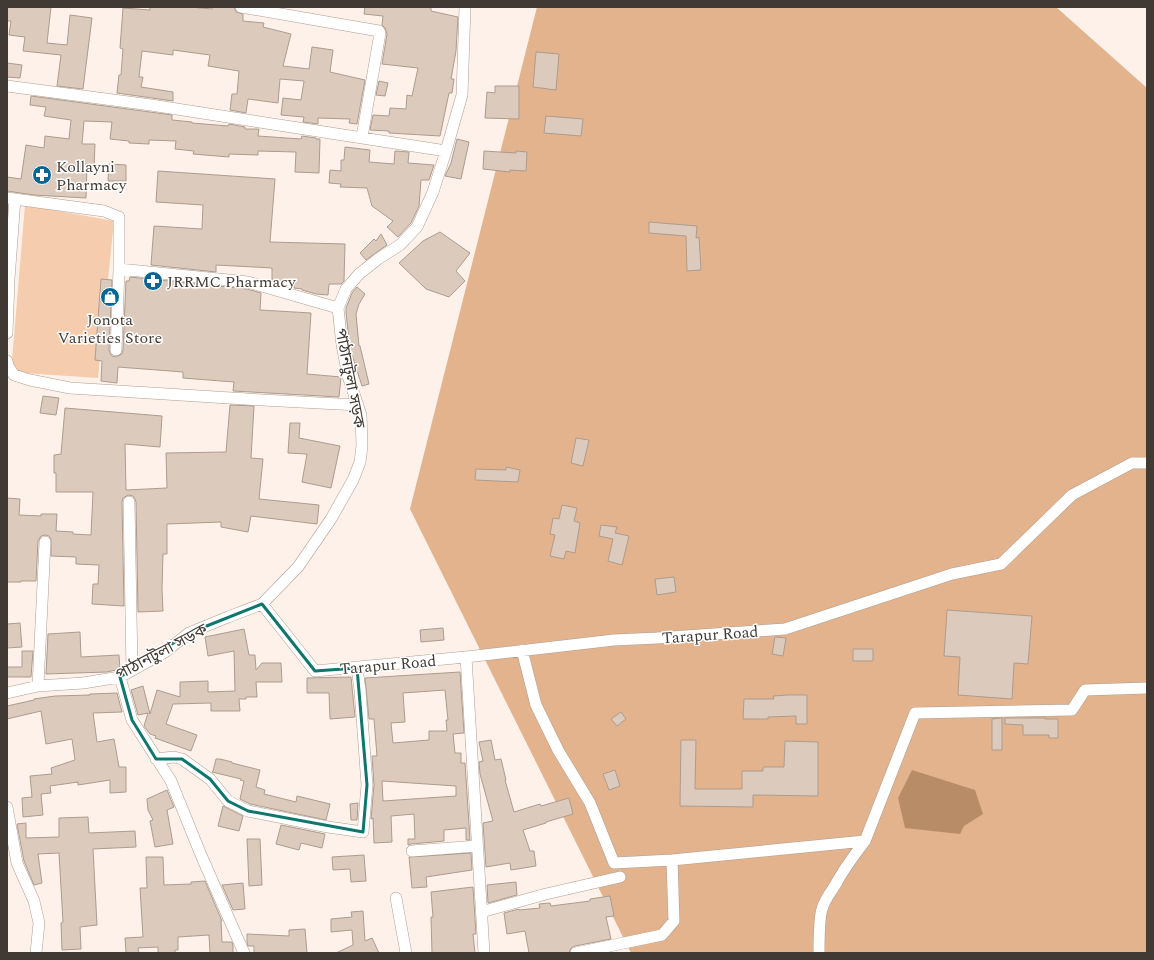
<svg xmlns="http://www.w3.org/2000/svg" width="1154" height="960" viewBox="0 0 1154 960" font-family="Spectral,'Noto Sans Bengali',serif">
  <rect width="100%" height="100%" fill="#fdf1e9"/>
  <!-- green -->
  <path fill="#f5cdae" d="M25,205L114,221L98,378L23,373L15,368L12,361Z"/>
  <!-- forest -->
  <path fill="#e2b38d" d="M537,7H1056L1147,88V953H631L410,509Z"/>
  <!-- water -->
  <path fill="#b98c68" d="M912,770L975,790L983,814L964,826L960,834L905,828L898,798Z"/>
  <!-- building -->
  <path fill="#dccabc" stroke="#ad9c8e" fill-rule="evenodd" d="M7,7H51L47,43L67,45L70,15L92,18L83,89L57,86L61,55L23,51L25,37L9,35L11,21H7Z
    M150,7H190L212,9L213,7H234L236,12L243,14V21L264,23L263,27L291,34L283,66L309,69L312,47L333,50L330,72L365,80L357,124L349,123L350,119L318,118V124L303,122L304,117L281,115L283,98L301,100L304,81L280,79L278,103L248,99L246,113L230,110L232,94H237L239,71L208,66L210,55L173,50V55L142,51L139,77H143L141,87L173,92V101L117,93L119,75H121L123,49L120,48L123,8L150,10Z
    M365,7H431V11L458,17L456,51L451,79H454L452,93H449L440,136L389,133V131L370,130L373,115L389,116L390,108L406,109L407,95L412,96L418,68L382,64L387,34L385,28L382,25L383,16L364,14Z
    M536,52L559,54L556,90L533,87Z
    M7,63L22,65L20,78L7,77Z
    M379,81L388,83L385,96L376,95Z
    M495,86H519V119L485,118L487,92L495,93Z
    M31,96L172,115V120L192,122V123L228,126L229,124L245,127V129H259L258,136L301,139L302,136L316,138V139H320L319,173L295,172L296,152L258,151V155L229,154V157L193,154L194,151L175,149L176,141L149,140V144L129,143V141L110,139L112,122L84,121L82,144H95L94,167H87L86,198L34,195L7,191V177L21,179L26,145L44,148L45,136L69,139L71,120L44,116L46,107L30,105Z
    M546,116L583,119L581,136L544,133Z
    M457,139L469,142L461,179L445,176L451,163Z
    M345,147L370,150L369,162L394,164L395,151L409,152L408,163L434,165L429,180H421L419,206L411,223L398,237L387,227L393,221L372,206L367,188L340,187L341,184L329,183L330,170L341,171V160H344Z
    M484,151L516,153V151L527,152L526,171L510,170V172L483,169Z
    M109,164L126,165V181H108Z
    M158,171L275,179L270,242L345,244L344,281L341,284H329L328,295L316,294L302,290V289L294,288V282L272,281V268L216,265V272L151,265L154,226L202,229L203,205L156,202Z
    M649,222L697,226L696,238L699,237L701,270L687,271L686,236L649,233Z
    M440,232L470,253L456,271L465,281L449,297L426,289L399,263L423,241Z
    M381,234L387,245L366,260L360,253L374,239L376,241Z
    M130,277L247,289L261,293L260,310L311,313L307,374L341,377L339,397L233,391L234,382L183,378V372L118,367L117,383L101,381L102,361L95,360L101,279L112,280L109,350L110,353L112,356L116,357L122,354L123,350L126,281H129Z
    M357,287L365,294L359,304L356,314L359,346H360L369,384L362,386L350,349L346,313V308L352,293Z
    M43,396L59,398L56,415L40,413Z
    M230,405L254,406L251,458L263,459L259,499L319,505L317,524L251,516L248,532L221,527V522L167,524V554H163L162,589L163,611L138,612L136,502L135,499L133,496L128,495L123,498L122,502L124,606L92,604L93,584H98L99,565L76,564V557L51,556V539L49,536L46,535L41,536L38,541L36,581H21V582H7V498L20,499L19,515L41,516V514H57L56,531L73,532V534L91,535L93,492H56V473H54V455L61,454L65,408L162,416L160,447L125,444L126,490L167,488L166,453L226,452Z
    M290,423H300L299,438L340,446L331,488L302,482L307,454L288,453Z
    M576,438L589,440L583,466L571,463Z
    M506,467L520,470L518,482L475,480L476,469L506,470Z
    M562,505L577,508L574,521L580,523L575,553L566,551L564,559L550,556L555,535L550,534L553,518L559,519Z
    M601,525L617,527L615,533L629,536L622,565L608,561L613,539L599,536Z
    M674,577L676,592L657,595L655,579Z
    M947,610L1032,616L1028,664L1014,663L1012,699L958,695L960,657L944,656Z
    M20,623L22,647L7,648V624Z
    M443,628L444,640L421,642L420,630Z
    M244,629L249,655H255L256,670L262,663H281L282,682H256L257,697H246V699H239L240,711H211V703L173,704L166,724L197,735L191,751L155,738L156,736L150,734L144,726L148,713L138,715L131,690L143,686L150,714L157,690L180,697V682L208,681V692L235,691L234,651L208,656L205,637Z
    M80,632L81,657L119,655L120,669L107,672L46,674L48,634Z
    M775,637L786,638L783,656L772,654Z
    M853,649H873V661H853Z
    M22,651H33L31,677H7V667H22Z
    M460,672L464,733L453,734L455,753H461V763H465L470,840H466V828L444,830V841L411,844L408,845V839H415L414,814L391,816L392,842L374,843L373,818L371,819L374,785L372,756H377L374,719H369L365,678ZM445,690L448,720H446L447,731H429V740L393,743L391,723L405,722L403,693ZM382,781L456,786V796L383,801Z
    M351,677L355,717L330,719L329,693H307V678Z
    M117,693L122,712L93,713L97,742L114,739L119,767H126V792L110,793V780L78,785V782L50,786L51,793L41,794L43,815L23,817L22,798L32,797L30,776L52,774L51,768L75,760L72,739L46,744L41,711L7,719V706L34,700V699L55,696L90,695V694Z
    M787,695H807V724H796V716L768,717V719H743L744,699H774L773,696Z
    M621,712L626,719L617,726L611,719Z
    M1002,718V750H992V719Z
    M1005,718H1045V719H1058V738H1049V735H1023V725L1005,724Z
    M491,740L495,760L501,759L506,780H505L514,812L540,804L541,806L569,798L573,814L546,822V823L523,830L530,851H534L536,866L511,870L510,863L486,867L483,823L493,821L480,774L479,762L483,761L479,742Z
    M681,740H696L695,789H742V771H763V767H784L785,741L818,742V796L753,795V807L680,806Z
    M216,759H220L232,762V763L260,770L256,787L265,790L264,794L296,802L297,796L330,804L326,820L250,804L240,799L244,781L240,780L241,779L212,772L213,771Z
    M615,770L620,786L609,790L603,774Z
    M167,790L174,807L167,810L173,844L155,847L150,821L153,820L148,810L147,799Z
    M358,803L357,820H351L350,804Z
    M223,806L243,816L239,831L218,826Z
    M88,817L89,833L135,831L136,847L93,849L97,925L80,927L81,949L62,950L61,923L63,922L59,853L38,854L42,883L34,885L24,861L17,824L26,823V838L59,837V818Z
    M281,825L325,834L322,848L301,843L299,850L276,844Z
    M247,839H260L262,885L249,886Z
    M471,853L472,870L426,877L427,887L412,888L409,857Z
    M364,855L366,881L351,882L350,869L333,870L332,857Z
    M146,857H163L164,885L191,884V882L205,881L222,921H221L222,942H232L233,946V953H210L209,935L178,937V950H175V953H158V947L138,948L139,953H126L125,938L143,937L140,888H147Z
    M516,882L517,895L488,903L487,885Z
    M243,883L245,909L233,910L222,885Z
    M473,887L476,934H473L475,953H432L431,917H433L431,892Z
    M610,896L614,916L606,917L611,939L575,946L571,948L569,953H529L525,931L507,934L504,913L519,909V910L540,908L539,904L550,903L551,906L590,901V899Z
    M363,911L365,941L372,938L379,953H336L353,945L352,930L331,932V919L352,917L351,912Z
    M305,929L307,953H254V946H248L247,942V934L289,936V930Z"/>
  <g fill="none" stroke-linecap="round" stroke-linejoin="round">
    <defs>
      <path id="street" d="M241,7L379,31L380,33L362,137
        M7,86L151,105L446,151
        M7,198L104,211L119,217V269L248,282L338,308
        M7,333L9,279L15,199
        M116,350L119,269
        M7,361L8,366L14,375L30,380L70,388L262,400L358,405
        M129,502L132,670
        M262,604L315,671L466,657L614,640L657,638L785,629L952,574L1001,564L1072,495L1132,463H1147
        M522,650L536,705L558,750L590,803L614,863L672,860L865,841L915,713L1072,710L1085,690L1147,688
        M466,657L484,953
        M120,677L132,720L171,781L201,855L244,953
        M38,686L45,542
        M7,693L38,686L83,683L120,677L165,652L189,633L228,617L262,604L298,567L331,519L353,480L360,462L362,446L361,415L348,376L342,345L338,308L346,289L359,274L378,259L400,245L417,227L433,192L446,151L462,95L465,7
        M156,759L174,757L182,759L210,779L228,801L248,811L328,827L363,832L367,785L360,690L357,668
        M7,807L17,863L34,901L39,923L36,953
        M412,851L477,846
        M396,898L406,953
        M481,912L546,894L620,877
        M576,953L662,935L674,921L672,860
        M819,953C819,942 819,919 822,909C825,898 832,891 837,882C845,867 855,854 865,841"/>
    </defs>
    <!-- street casing -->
    <use href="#street" stroke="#b09e90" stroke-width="12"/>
    <!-- street -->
    <use href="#street" stroke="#fff" stroke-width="11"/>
  </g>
  <!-- marked area -->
  <path fill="none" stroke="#0f766e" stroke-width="3" stroke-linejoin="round" d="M262,604L315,671L357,668L367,785L363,832L248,811L228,801L210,779L182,759H156L132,720L120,677L189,633Z"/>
  <!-- icons -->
  <defs>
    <symbol id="pharmacy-disc" viewBox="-11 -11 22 22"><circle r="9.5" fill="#076494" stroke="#fff"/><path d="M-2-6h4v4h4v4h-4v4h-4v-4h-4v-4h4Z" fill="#fff"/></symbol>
    <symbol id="shop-disc" viewBox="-11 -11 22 22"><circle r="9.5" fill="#076494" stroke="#fff"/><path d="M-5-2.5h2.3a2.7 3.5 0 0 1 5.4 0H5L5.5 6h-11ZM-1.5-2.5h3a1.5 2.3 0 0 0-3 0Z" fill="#fff"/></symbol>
  </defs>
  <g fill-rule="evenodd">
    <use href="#pharmacy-disc" x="31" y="164" width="22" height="22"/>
    <use href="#pharmacy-disc" x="142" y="270" width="22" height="22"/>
    <use href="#shop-disc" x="99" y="286" width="22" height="22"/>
  </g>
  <g text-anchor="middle" stroke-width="3" stroke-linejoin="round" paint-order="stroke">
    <!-- poi labels -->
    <g font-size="16" fill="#413a34" stroke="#fff" text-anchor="start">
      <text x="56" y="172">Kollayni<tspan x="56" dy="18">Pharmacy</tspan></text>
      <text x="167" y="287">JRRMC Pharmacy</text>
      <text x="110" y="325" text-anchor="middle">Jonota<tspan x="110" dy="18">Varieties Store</tspan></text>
    </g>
    <!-- street labels -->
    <g font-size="16" fill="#413a34" stroke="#fff">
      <text transform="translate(351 378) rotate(79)" y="6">পাঠানটুলা সড়ক</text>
      <text transform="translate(710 634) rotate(-4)" y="6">Tarapur Road</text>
      <text transform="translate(161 651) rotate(-28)" y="6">পাঠানটুলা সড়ক</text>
      <text transform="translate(388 664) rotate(-5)" y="6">Tarapur Road</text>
    </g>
  </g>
  <!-- border -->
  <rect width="1154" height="960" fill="none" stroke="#413a34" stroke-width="16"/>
</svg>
